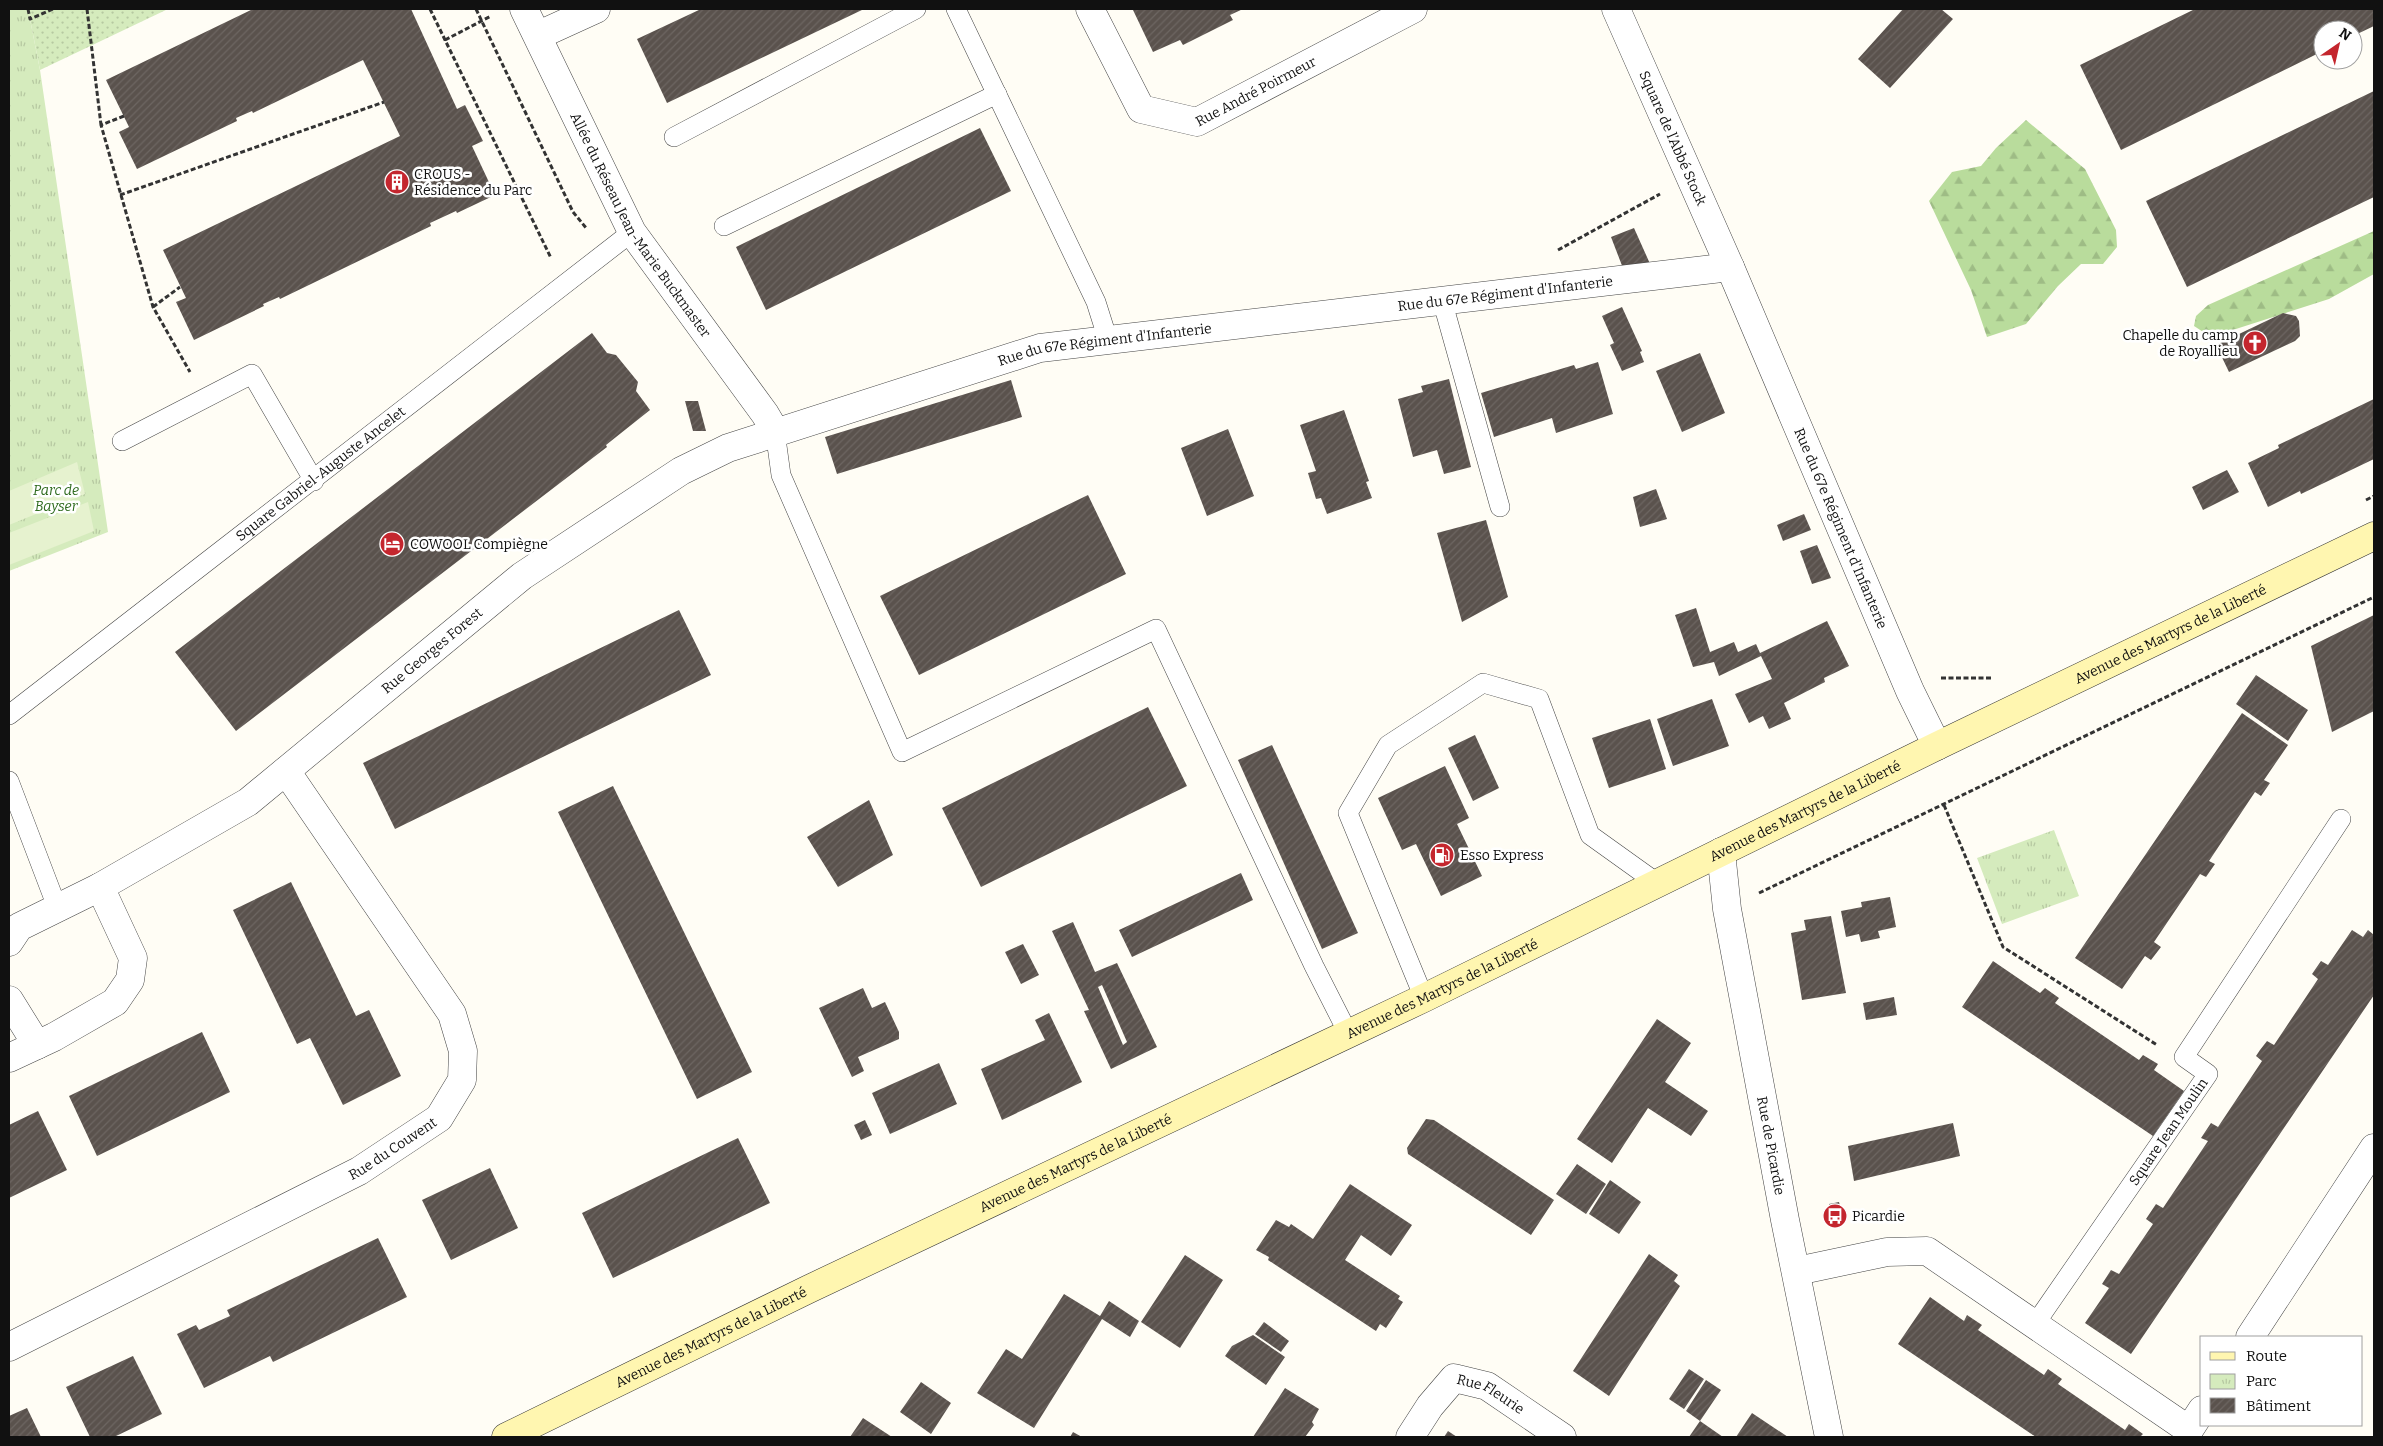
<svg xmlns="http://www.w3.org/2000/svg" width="2383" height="1446" viewBox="0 0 2383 1446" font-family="Bitter,serif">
  <defs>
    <pattern id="grass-dots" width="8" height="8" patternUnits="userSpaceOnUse" patternTransform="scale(1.25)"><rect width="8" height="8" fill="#d5ebbd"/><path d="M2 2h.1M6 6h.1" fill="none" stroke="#b6c8a1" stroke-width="1.8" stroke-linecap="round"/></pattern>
    <pattern id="forest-firs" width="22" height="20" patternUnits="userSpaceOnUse" patternTransform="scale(1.25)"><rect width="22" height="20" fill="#b9dc9c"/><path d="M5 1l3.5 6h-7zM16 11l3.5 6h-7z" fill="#9ebc85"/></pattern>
    <pattern id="park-tufts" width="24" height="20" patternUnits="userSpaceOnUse" patternTransform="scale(1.25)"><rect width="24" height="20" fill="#d5ebbd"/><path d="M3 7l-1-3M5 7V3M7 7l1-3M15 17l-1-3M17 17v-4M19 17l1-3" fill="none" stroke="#b6c8a1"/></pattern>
    <pattern id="building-hatch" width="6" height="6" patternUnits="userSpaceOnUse" patternTransform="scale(1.25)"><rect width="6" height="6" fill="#5a524d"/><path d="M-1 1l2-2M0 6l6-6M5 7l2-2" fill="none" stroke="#6d6662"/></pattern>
  </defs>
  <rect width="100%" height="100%" fill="#fffdf5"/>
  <!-- grass -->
  <path fill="url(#grass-dots)" d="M28,9H168L40,70Z"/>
  <!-- forest -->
  <path fill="url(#forest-firs)" d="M2026,120L2085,169L2116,230L2117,247L2103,264H2081L2058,286L2026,324L1987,337L1971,290L1929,201L1952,172L1981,166L1996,148Z
    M2374,231V274L2329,299L2211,337L2194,326L2196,316L2208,305Z"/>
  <!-- park -->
  <path fill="url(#park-tufts)" d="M9,9H28L40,70L108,532L9,571Z
    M2054,830L2079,896L2002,924L1977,858Z"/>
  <!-- pitch -->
  <path fill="#e6f2cf" d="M77,462L85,494L9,525V491Z
    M88,502L94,531L9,565V533Z"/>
  <!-- building -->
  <path fill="url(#building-hatch)" fill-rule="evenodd" d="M253,9H411L457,109L465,105L483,141L472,146L495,195L457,213L456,211L430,223L431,226L280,299L279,297L263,304L264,306L194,340L176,302L186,298L163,250L400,136L363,60L253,113L252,111L236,118L237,121L137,169L119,132L129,127L106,80Z
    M701,9H864L667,103L637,39Z
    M1136,9H1243L1230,15L1233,20L1183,45L1180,40L1153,52L1133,10Z
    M1903,9H1941L1953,19L1890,88L1858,59Z
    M2195,9H2374V26L2353,36V30H2323V51L2121,150L2080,65Z
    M2374,91V197L2187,287L2146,201Z
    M980,128L1011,191L766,310L736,247Z
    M1634,228L1651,266L1626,276L1611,237Z
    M1622,307L1642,351L1640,352L1644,362L1622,371L1610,345L1614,343L1602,316Z
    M2283,313L2296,316L2299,321L2300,336L2295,341L2229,372L2216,345Z
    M592,333L607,353L616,355L638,382L636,391L650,410L606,445L607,447L236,731L175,652Z
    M1700,353L1725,413L1682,432L1656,371Z
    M1598,362L1613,414L1556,433L1552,418L1494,437L1481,393L1574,365L1576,369Z
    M1449,379L1471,467L1444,474L1437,450L1413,457L1398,399L1423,392L1421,386Z
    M1011,380L1022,417L837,474L825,437Z
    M2374,399V459L2301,494L2300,491L2268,507L2248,463L2279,448L2278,445Z
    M685,401H698L706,431H693Z
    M1344,410L1369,481L1366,482L1372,498L1327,514L1321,498L1316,499L1308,473L1316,471L1300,425Z
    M1228,429L1254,496L1207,516L1181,448Z
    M2227,470L2239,492L2203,510L2192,487Z
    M1656,489L1667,519L1640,527L1633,497Z
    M1088,495L1126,574L919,675L880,596Z
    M1804,514L1811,530L1783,541L1777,525Z
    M1486,520L1508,597L1462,622L1437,533Z
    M1817,545L1831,578L1812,584L1800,551Z
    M1696,608L1710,652L1734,642L1738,652L1756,644L1760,653L1827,621L1849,666L1824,678L1825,682L1784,703L1791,719L1769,729L1763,716L1749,723L1735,694L1772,679L1761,656L1719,676L1714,662L1693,667L1675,615Z
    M679,610L711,675L395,829L363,763Z
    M2374,615V711L2332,732L2311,646Z
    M2256,675L2308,710L2288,741L2236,704Z
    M1712,699L1729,746L1673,766L1657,719Z
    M1148,707L1187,786L981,887L942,808Z
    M2242,713L2288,745L2264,780L2270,783L2261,796L2255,792L2209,861L2215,864L2206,877L2200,874L2154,942L2161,947L2151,960L2145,956L2122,989L2075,958Z
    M1650,719L1666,769L1609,788L1592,738Z
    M1475,735L1499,788L1473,801L1448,748Z
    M1272,745L1358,933L1322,949L1238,760Z
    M1445,766L1469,818L1457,824L1482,876L1441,896L1416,844L1402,850L1378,798Z
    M613,786L752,1072L697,1099L558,812Z
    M869,800L893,855L838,887L807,837Z
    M1241,873L1253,900L1132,957L1119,930Z
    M291,882L356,1016L369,1010L401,1076L343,1105L310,1038L297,1044L233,910Z
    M1890,897L1896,927L1878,931L1880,938L1861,942L1859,934L1846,937L1841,911L1862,907L1861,902Z
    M1831,916L1846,993L1802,1000L1791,933L1806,930L1804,920Z
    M1073,922L1095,972L1117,963L1157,1047L1111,1069L1084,1011L1089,1010L1052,931ZM1102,985L1127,1042L1123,1045L1098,987Z
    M2352,930L2363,937L2368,930L2374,935V995L2131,1354L2085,1323L2109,1288L2102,1284L2111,1270L2119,1274L2153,1224L2146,1219L2156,1204L2163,1208L2208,1141L2201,1138L2211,1123L2218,1127L2262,1061L2256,1056L2260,1050L2267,1041L2274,1045L2318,979L2312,974L2321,961L2328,965Z
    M1023,944L1039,975L1021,984L1005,952Z
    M1993,961L2040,993L2045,988L2059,998L2055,1003L2139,1060L2143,1055L2158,1064L2154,1070L2184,1091L2153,1136L1962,1007Z
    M863,988L872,1008L885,1002L899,1032V1039L858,1057L864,1071L852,1077L819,1008Z
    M1894,997L1897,1015L1866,1020L1863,1003Z
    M1049,1013L1082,1082L1002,1120L981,1069L1045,1040L1035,1020Z
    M1657,1019L1691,1043L1665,1082L1708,1111L1691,1136L1648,1108L1612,1163L1577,1139Z
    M202,1032L230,1092L97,1156L69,1096Z
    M939,1063L957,1104L890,1134L872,1093Z
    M38,1111L67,1170L9,1198V1125Z
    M1426,1119L1434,1120L1554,1200L1531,1235L1408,1154L1407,1148Z
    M865,1120L872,1135L861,1140L854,1125Z
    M1953,1123L1960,1156L1854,1181L1848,1146Z
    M738,1138L770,1203L613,1278L582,1213Z
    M1577,1164L1606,1184L1586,1214L1556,1194Z
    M490,1168L518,1228L451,1260L422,1200Z
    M1610,1180L1641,1202L1619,1234L1589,1214Z
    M1350,1184L1412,1225L1391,1256L1361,1235L1345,1260L1400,1296L1398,1299L1403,1302L1386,1328L1380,1324L1376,1331L1268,1260L1269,1257L1256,1250L1276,1220L1289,1227L1291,1224L1313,1239Z
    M1839,1202L1844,1224L1834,1225L1829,1204Z
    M378,1238L407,1297L273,1362L270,1356L204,1388L177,1334L196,1325L199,1330L230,1316L227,1310Z
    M1649,1254L1678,1275L1674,1281L1680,1286L1609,1396L1573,1371Z
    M1185,1255L1223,1280L1180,1348L1141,1322Z
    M1064,1294L1100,1316L1109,1301L1139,1321L1130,1337L1102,1319L1034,1428L977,1393L1006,1349L1022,1359Z
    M1930,1297L1964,1321L1967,1315L1982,1325L1978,1330L2044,1375L2048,1369L2062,1379L2058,1384L2125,1430L2129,1424L2143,1434L2140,1437H2036L1898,1344Z
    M1264,1322L1289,1341L1281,1352L1255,1334Z
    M1253,1335L1285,1357L1266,1385L1225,1356L1232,1346Z
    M133,1356L162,1414L114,1437H90L66,1387Z
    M1689,1369L1704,1379L1684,1409L1669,1399Z
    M1706,1380L1721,1390L1700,1421L1723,1437H1689L1700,1421L1686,1411Z
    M921,1382L951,1403L931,1434L900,1412Z
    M1285,1388L1319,1409L1312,1422L1314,1425L1305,1437H1253Z
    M27,1408L41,1437H9V1416Z
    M1752,1413L1788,1437H1736Z
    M863,1418L892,1437H850Z
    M1448,1431L1457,1437H1444Z
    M1073,1432L1082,1437H1070Z"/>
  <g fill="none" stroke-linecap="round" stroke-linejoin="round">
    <defs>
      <g id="lane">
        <path d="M956,9L1096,302L1108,340"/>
        <path d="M674,137L916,9"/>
        <path d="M724,226L997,94"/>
        <path d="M1442,300L1500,507"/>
        <path d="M775,431L781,475L902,752L1156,629L1314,966L1348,1033"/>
        <path d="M122,441L252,374L314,481"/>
        <path id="s1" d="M9,715L632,232"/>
        <path d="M9,781L57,907"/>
        <path d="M1424,998L1348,813L1388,745L1483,683L1539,699L1590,835L1657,883"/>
        <path id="s2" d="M2035,1324L2208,1074L2184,1057L2341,819"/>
      </g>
      <g id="street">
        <path id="s3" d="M524,9L632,232L765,414L775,431"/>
        <path id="s4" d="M1090,9L1141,109L1197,122L1413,9"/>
        <path id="s5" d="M1616,9L1730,267"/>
        <path d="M539,35L596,9"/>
        <path id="s6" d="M1721,852L1727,909L1785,1220L1829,1437"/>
        <path d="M9,942L19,927L100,887"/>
        <path d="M9,1000L37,1045"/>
        <path id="s7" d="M9,1058L54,1037L115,1002L130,980L133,958L100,887L248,802L522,576L681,471L728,448L1040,348L1730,267L1910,691L1937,746"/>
        <path d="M1797,1271L1887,1252L1927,1251L2189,1430L2202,1410"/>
        <path d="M2250,1337L2374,1148"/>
        <path id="s8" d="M9,1347L359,1171L439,1118L462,1080L463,1051L452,1014L286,771"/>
        <path id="s9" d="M1410,1437L1430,1406L1454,1378L1487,1386L1562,1437"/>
      </g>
      <g id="secondary">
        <path id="s10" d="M506,1437L809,1289L1424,998L1937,746L2374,536"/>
      </g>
    </defs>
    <!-- lane casing -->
    <use href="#lane" stroke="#444" stroke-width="20"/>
    <!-- street casing -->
    <use href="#street" stroke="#444" stroke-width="29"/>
    <!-- secondary casing -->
    <use href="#secondary" stroke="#333" stroke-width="29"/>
    <!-- path -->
    <path stroke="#333" stroke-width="3" stroke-dasharray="5 2.5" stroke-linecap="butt" d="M28,9L30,19L53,9
      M87,9L101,125
      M430,9L551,258
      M476,9L573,212L587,229
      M445,40L491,16
      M124,116L101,125L153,307L190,372
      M120,195L384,102
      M1558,250L1660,194
      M153,307L180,287
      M2366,500L2374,496
      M1941,678H1992
      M1944,805L2003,947L2157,1045
      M1759,893L2374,597"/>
    <!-- lane -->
    <use href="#lane" stroke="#fff" stroke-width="19"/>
    <!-- street -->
    <use href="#street" stroke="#fff" stroke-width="28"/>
    <!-- secondary -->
    <use href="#secondary" stroke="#fff6b0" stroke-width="28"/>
  </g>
  <!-- icons -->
  <defs>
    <symbol id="building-disc" viewBox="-11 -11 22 22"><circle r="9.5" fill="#c4262e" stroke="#fff"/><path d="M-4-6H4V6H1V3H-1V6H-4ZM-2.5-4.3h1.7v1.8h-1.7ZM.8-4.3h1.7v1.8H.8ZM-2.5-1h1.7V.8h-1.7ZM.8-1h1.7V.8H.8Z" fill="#fff"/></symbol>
    <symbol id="church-disc" viewBox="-11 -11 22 22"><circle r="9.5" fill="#c4262e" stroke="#fff"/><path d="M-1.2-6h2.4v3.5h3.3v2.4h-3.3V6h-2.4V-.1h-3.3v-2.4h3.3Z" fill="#fff"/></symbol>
    <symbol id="hotel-disc" viewBox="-11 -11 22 22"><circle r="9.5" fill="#c4262e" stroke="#fff"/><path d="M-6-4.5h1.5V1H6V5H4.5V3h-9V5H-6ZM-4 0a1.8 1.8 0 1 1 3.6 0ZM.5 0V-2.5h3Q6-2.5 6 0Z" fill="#fff"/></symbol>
    <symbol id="fuel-disc" viewBox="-11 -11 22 22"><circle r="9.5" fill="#c4262e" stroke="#fff"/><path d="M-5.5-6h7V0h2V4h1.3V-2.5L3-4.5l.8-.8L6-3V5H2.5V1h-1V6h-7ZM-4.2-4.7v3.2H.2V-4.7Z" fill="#fff"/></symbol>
    <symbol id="bus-disc" viewBox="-11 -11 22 22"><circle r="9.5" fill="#c4262e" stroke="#fff"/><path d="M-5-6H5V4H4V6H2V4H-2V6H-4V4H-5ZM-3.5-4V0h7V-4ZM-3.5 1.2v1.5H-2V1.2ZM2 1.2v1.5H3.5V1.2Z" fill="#fff"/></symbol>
  </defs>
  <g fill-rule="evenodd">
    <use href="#building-disc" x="383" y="168" width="28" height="28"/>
    <use href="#church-disc" x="2241" y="329" width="28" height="28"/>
    <use href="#hotel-disc" x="378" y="530" width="28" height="28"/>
    <use href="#fuel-disc" x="1428" y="841" width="28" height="28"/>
    <use href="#bus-disc" x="1821" y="1202" width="28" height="28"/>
  </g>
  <g text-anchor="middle" stroke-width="5" stroke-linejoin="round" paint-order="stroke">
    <!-- street labels -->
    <g font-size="14" fill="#111" stroke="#fff">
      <text dy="5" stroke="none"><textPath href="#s4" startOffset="236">Rue André Poirmeur</textPath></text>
      <text dy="5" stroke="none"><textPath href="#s5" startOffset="141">Square de l’Abbé Stock</textPath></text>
      <text dy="5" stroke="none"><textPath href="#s3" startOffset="246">Allée du Réseau Jean-Marie Buckmaster</textPath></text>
      <text dy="5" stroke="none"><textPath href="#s7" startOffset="1812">Rue du 67e Régiment d'Infanterie</textPath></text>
      <text dy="5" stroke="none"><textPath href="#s7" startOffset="1408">Rue du 67e Régiment d'Infanterie</textPath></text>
      <text dy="5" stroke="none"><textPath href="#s1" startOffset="394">Square Gabriel-Auguste Ancelet</textPath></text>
      <text dy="5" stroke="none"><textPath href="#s7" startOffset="2322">Rue du 67e Régiment d'Infanterie</textPath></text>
      <text dy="5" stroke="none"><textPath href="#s10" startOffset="1848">Avenue des Martyrs de la Liberté</textPath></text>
      <text dy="5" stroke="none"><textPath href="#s7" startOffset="656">Rue Georges Forest</textPath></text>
      <text dy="5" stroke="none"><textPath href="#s10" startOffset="1442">Avenue des Martyrs de la Liberté</textPath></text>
      <text dy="5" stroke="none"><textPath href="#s10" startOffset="1038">Avenue des Martyrs de la Liberté</textPath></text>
      <text dy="5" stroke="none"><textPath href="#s2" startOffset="234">Square Jean Moulin</textPath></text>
      <text dy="5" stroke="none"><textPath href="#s6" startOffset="298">Rue de Picardie</textPath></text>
      <text dy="5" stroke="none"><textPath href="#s8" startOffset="432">Rue du Couvent</textPath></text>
      <text dy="5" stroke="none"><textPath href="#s10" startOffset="632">Avenue des Martyrs de la Liberté</textPath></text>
      <text dy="5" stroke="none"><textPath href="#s10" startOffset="228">Avenue des Martyrs de la Liberté</textPath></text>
      <text dy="5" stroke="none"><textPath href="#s9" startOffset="114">Rue Fleurie</textPath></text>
    </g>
    <!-- poi labels -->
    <g font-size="14" fill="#111" stroke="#fff" text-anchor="start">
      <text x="414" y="179">CROUS -<tspan x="414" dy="16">Résidence du Parc</tspan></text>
      <text x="2238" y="340" text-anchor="end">Chapelle du camp<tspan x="2238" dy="16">de Royallieu</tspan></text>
      <text x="410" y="549">COWOOL Compiègne</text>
      <text x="1460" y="860">Esso Express</text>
      <text x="1852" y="1221">Picardie</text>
    </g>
    <!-- park labels -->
    <g font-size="14" font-style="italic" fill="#2f6b1f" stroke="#fff">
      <text x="56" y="495">Parc de<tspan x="56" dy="16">Bayser</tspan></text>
    </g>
  </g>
  <!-- border -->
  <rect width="2383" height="1446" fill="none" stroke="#111111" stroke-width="20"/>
  <!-- legend -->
  <rect x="2200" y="1336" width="162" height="90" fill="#ffffff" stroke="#a0a0a0"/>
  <rect x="2210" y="1352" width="25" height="8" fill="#fff6b0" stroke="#a0a0a0"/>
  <text x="2246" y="1361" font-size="15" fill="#111111">Route</text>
  <rect x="2210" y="1374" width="25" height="15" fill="url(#park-tufts)" stroke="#a0a0a0"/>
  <text x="2246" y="1386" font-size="15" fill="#111111">Parc</text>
  <rect x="2210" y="1398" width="25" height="15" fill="url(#building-hatch)" stroke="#a0a0a0"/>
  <text x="2246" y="1411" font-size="15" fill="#111111">Bâtiment</text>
  <!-- north arrow -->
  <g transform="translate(2338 45) rotate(34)"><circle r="24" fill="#ffffff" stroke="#a0a0a0"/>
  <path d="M0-4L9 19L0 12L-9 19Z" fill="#c4262e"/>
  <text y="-8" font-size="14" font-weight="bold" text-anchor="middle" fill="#111111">N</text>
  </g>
</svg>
